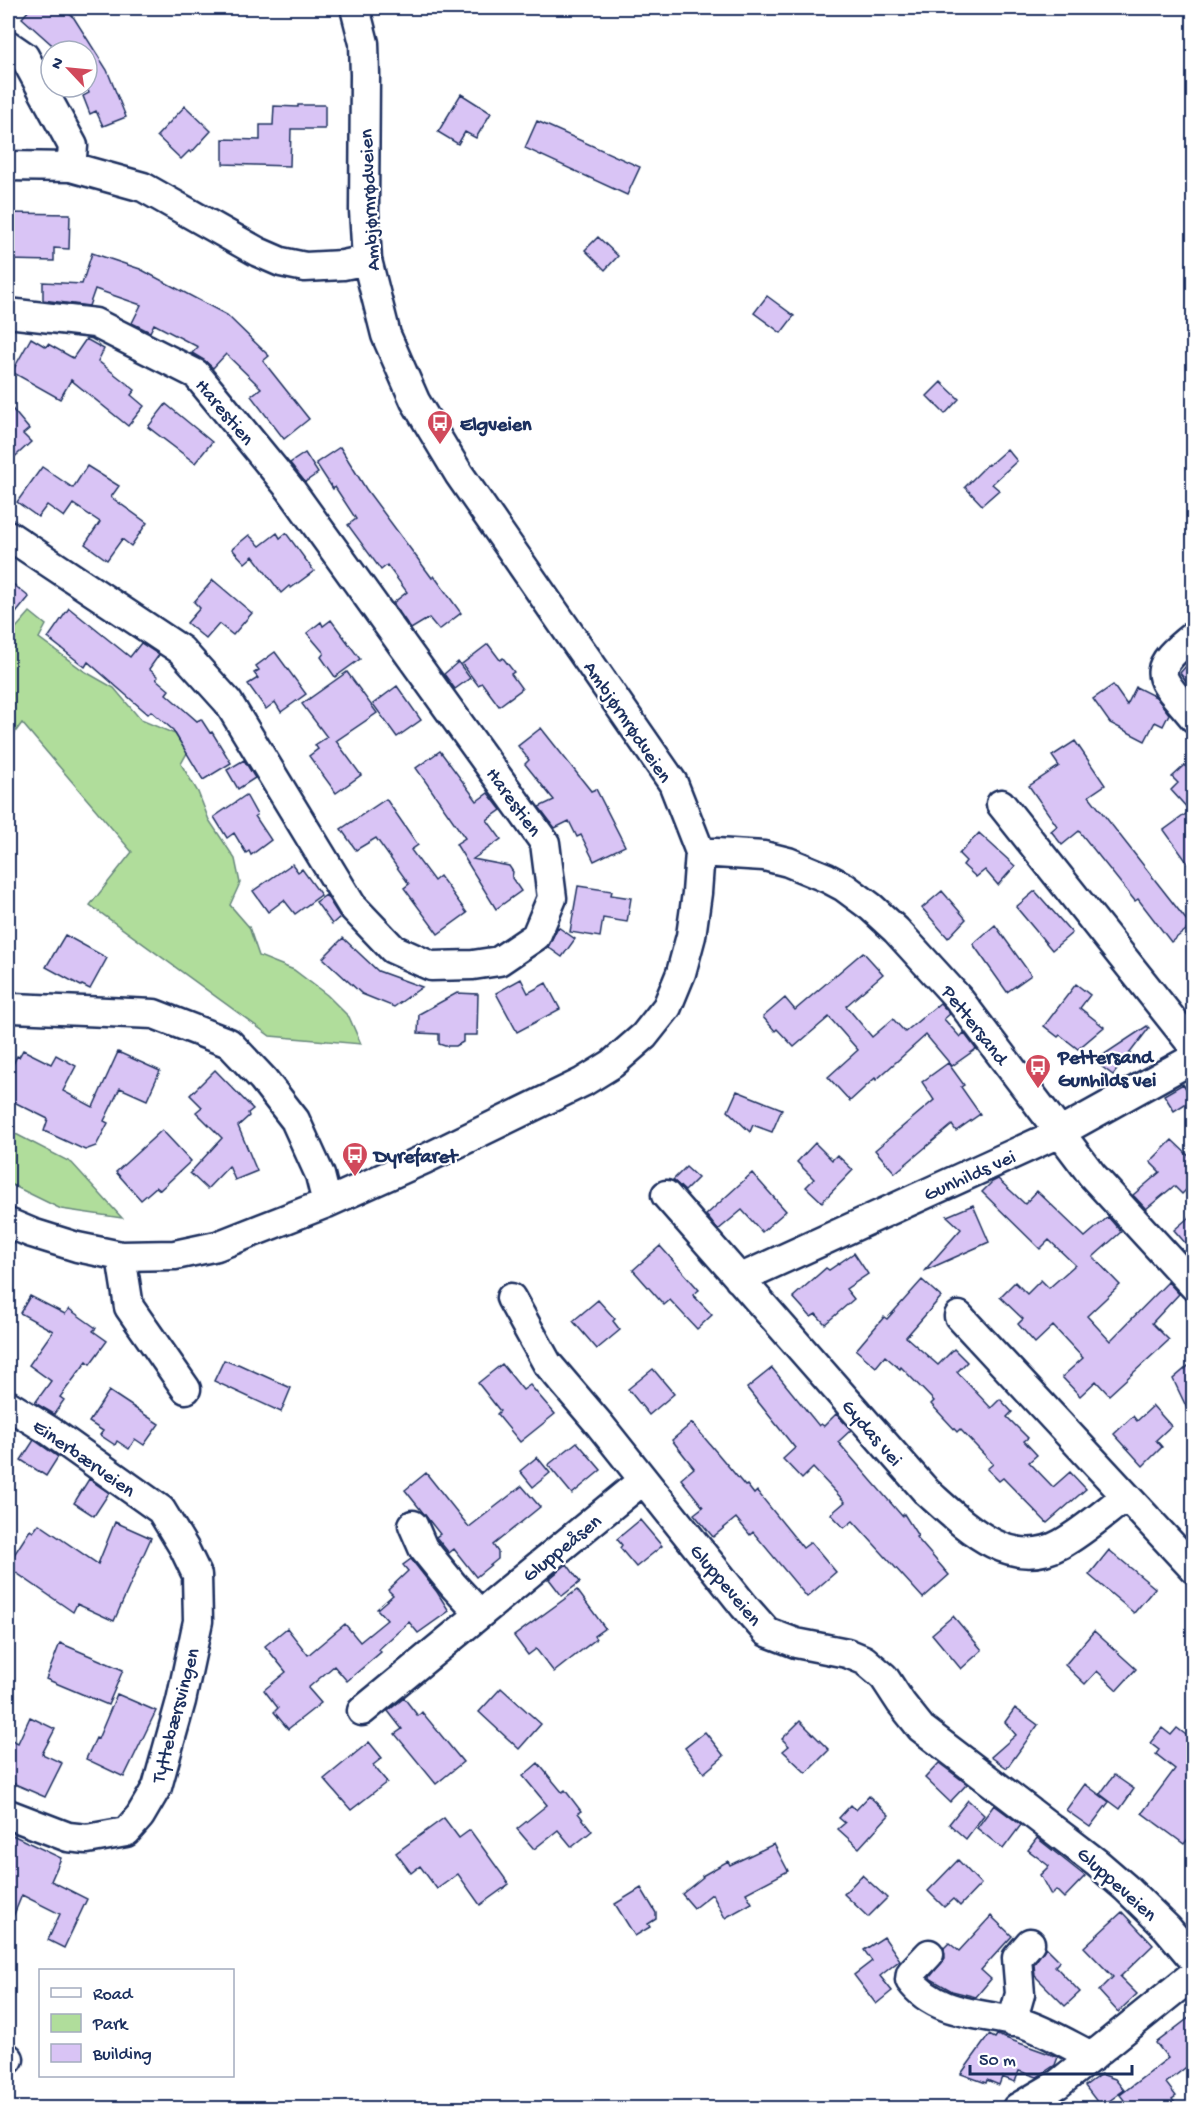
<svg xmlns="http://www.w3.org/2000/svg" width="1201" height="2116" viewBox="0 0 1201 2116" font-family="'Gochi Hand',sans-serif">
  <rect width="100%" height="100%" fill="#fff"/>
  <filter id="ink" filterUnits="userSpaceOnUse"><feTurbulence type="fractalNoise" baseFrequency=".0167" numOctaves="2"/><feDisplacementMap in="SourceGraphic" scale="12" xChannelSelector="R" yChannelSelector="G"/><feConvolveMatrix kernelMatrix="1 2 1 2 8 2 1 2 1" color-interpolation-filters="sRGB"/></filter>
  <g filter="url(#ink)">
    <!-- green -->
    <path fill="#b0dd9b" stroke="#66867c" stroke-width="1.5" d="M30,612L46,625L39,638L84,671L114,688L141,720L175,734L187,753L181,764L198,792L209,820L235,859L240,883L230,905L249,927L259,956L294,970L327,995L349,1017L361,1044L270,1036L90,905L132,852L22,723L8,742V621L16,628Z
      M8,1130L72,1163L122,1218L61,1209L8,1183Z"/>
    <!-- building -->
    <path fill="#d9c4f5" stroke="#1b2f5e" stroke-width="1.5" d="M31,8H62L74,18L107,70L126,117L103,126L96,111L90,114L83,96L89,93L87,88V51H59L22,18Z
      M461,94L491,113L476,138L465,132L458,144L438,132Z
      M298,105H325V129H291L290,166L223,164V139L260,140V125H273L274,106L298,107Z
      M185,106L211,131L191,153L189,151L181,159L157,136Z
      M537,121L640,167L627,195L525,148Z
      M8,213L70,214L69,249L54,248V261L9,260L10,252H8Z
      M598,237L618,256L605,270L585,250Z
      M92,253L140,269L227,315L269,356L263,361L309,419L284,439L251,396L261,388L226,354L213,368L204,360L192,353L198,347L154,324L150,332L132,323L141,305L95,289L89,306L43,300V282L82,284Z
      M767,296L794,316L781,333L754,313Z
      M31,338L46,347L48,344L73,358L86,339L104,349L98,361L135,390L131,395L144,406L128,426L71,380L60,399L12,372Z
      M941,382L959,399L945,414L927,396Z
      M8,404L29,429L23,434L31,442L8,463Z
      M166,404L212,442L195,463L148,427Z
      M340,447L366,489L432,578L434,576L461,613L439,630L429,618L411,629L393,603L407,592L387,565L381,570L348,525L356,519L335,487L333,489L316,463Z
      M1007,449L1017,461L992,484L999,490L982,505L965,487L988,464L989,465Z
      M305,453L318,473L305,482L290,463Z
      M87,466L119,486L111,497L147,523L131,546L122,539L107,560L85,544L100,522L73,504L64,517L47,505L38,517L17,502L42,467L73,488Z
      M277,533L280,538L286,533L314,571L291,588L289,586L281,593L253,556L245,563L232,549L249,535L260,546Z
      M8,580L29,597L8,623Z
      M213,580L252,613L233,635L219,624L206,639L187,623L200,608L194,602Z
      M69,608L130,657L141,643L159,655L149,669L158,677L156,679L169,690L166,694L197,721L201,719L210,733L212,732L231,763L203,780L173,730L151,711L148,714L134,702L88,662L85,667L48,638Z
      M331,620L360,659L335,677L321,657L324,653L307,633L321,622L323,626Z
      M488,644L500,660L503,658L514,672L511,674L522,689L499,706L482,683L478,685L462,664Z
      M275,652L306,694L281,712L275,702L266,709L248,684L258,678L254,673L259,670L256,666Z
      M1194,657V692L1180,673Z
      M458,662L470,678L455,689L444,674Z
      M347,672L377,713L336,741L361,775L336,793L309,756L318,749L315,745L327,737L302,704Z
      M1113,685L1127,705L1136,687L1156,697L1169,714L1163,726L1155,722L1145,741L1110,723L1093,699Z
      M397,686L421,720L397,737L373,704Z
      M541,728L591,791L596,789L625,846L594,861L581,835L577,837L569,821L555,828L539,807L554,800L525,764L529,760L518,746Z
      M1075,741L1105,785L1089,796L1191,926L1171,942L1138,899L1135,901L1079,831L1062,845L1051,831L1057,826L1029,786L1059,766L1052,756Z
      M440,751L477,801L488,793L501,810L487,820L501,839L473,859L509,866L513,872L512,878L521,891L496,909L456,844L465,838L416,768Z
      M1194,757V872L1164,830L1190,811L1171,790L1178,783L1172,777Z
      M244,760L255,778L238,789L227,770Z
      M246,795L257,815L255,816L271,840L251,855L249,851L246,853L234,833L227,838L214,817Z
      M386,799L418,845L411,850L434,881L440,876L467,913L438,934L404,888L409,884L376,838L356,850L341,829Z
      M979,833L1015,866L998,885L985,870L976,877L963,865L966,861L959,854Z
      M292,864L298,872L302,869L321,895L295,914L284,900L268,912L253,891Z
      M578,886L612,891L611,895L631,898L627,922L603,918L600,937L570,932Z
      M942,891L966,919L948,938L922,908Z
      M1035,891L1072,933L1052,950L1016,907Z
      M326,895L340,917L332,924L316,902Z
      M995,925L1031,975L1007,992L973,944Z
      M558,927L575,939L562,957L548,947Z
      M65,935L107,958L90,989L82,985L81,986L46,967Z
      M343,938L378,971L422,987L394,1007L362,994L323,958Z
      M863,952L883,974L846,1006L872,1037L893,1019L905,1032L940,1003L950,1014L944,1019L960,1037L964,1033L976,1049L952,1066L926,1035L876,1080L875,1078L850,1101L828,1077L858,1050L829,1017L794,1047L777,1029L775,1031L763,1017L785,998L795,1010Z
      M521,979L528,993L546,983L560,1009L517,1032L496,993Z
      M1076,984L1090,995L1080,1008L1104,1027L1078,1049L1060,1035L1058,1037L1044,1026Z
      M457,993L478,994L477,1035H463V1042L456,1046H445L439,1044V1034L418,1033L419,1014Z
      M1147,1026L1149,1028L1113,1075L1094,1061Z
      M23,1050L51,1064L56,1055L76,1066L63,1091L93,1107L118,1052L160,1071L147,1100L120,1088L104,1121L108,1123L96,1146L85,1150L44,1131L48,1119L8,1099V1063L12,1066L17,1056L19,1057Z
      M948,1063L964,1085L961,1087L980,1114L956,1131L952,1125L895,1173L875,1150L934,1100L922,1082Z
      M215,1070L253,1109L248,1113L249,1116L238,1126L257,1171L235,1180L229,1166L207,1189L190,1173L222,1138L196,1112L202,1107L190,1095Z
      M1183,1084L1193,1099L1174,1111L1164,1095Z
      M737,1091L782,1109L772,1132L753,1125L750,1132L728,1111Z
      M162,1130L191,1161L160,1190L156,1187L141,1200L116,1172Z
      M1172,1140L1194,1161V1182L1182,1194L1174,1186L1146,1209L1133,1195L1160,1172L1150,1162Z
      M815,1143L832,1160L837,1155L853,1170L822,1202L806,1187L814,1179L797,1162Z
      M686,1167L698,1178L685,1191L673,1180Z
      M752,1173L786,1211L762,1232L742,1210L718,1230L706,1215Z
      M998,1179L1025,1204L1037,1191L1085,1237L1108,1217L1121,1232L1093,1257L1120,1285L1087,1316L1110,1341L1168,1282L1179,1294L1152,1323L1169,1340L1109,1395L1096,1381L1080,1396L1062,1377L1083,1358L1053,1326L1035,1343L1018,1324L1023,1319L1000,1297L1015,1282L1027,1294L1041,1280L1049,1288L1075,1265L1049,1240L1040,1249L982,1192L992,1182Z
      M973,1205L989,1242L924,1271L961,1229L947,1216Z
      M1194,1213V1253L1174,1230Z
      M660,1246L699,1290L693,1295L712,1315L697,1329L670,1300L664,1305L633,1270Z
      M854,1253L868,1274L846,1289L854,1299L825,1324L816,1314L811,1317L793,1297L826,1268L829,1270Z
      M922,1280L941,1297L906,1337L938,1365L954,1349L967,1362L957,1372L991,1408L1000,1399L1012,1412L1007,1417L1028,1438L1024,1441L1037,1455L1029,1462L1053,1487L1070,1472L1086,1489L1047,1523L1003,1478L999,1481L987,1469L993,1464L960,1429L957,1432L931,1404L934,1401L901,1367L900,1369L885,1356L876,1367L856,1350L884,1317L887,1319Z
      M30,1296L65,1314L69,1309L96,1328L93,1331L107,1341L90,1364L87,1361L60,1397L64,1400L54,1414L35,1403L51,1381L29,1365L53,1331L20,1313Z
      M598,1300L615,1319L613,1321L620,1330L597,1349L573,1321Z
      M224,1360L237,1365L238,1364L291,1388L281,1412L214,1381Z
      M1194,1361V1423L1173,1379Z
      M502,1364L523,1390L530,1385L555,1414L520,1442L497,1414L500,1411L478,1383Z
      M772,1368L819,1426L821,1424L824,1426L836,1414L851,1430L838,1442L902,1516L904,1514L918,1536L916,1537L949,1575L923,1598L853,1521L844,1528L831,1514L845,1502L813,1468L802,1479L783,1459L795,1448L747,1388Z
      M653,1369L674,1394L649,1415L628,1389Z
      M109,1391L159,1424L144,1445L135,1439L129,1449L117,1441L115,1445L100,1435L103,1431L89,1422Z
      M1153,1406L1171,1426L1156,1440L1162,1447L1143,1466L1114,1434L1133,1416L1137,1421Z
      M692,1423L745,1486L747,1485L754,1494L757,1491L803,1548L811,1542L836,1572L807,1597L753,1532L750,1535L736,1518L713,1537L694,1514L703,1507L681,1479L694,1468L672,1440Z
      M34,1440L58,1457L46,1476L21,1460Z
      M577,1442L601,1470L572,1494L548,1465Z
      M537,1457L550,1473L533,1487L520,1471Z
      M426,1473L469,1527L522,1486L540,1507L493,1545L498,1552V1559L476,1577L454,1549L449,1553L436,1537L440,1534L405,1490Z
      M89,1479L109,1493L94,1516L74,1503Z
      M640,1520L662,1546L636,1567L620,1548L622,1545L617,1539Z
      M115,1522L151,1538L114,1621L77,1604L73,1612L8,1567V1564L30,1530L33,1532L39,1524L98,1564Z
      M1109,1550L1155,1588L1134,1613L1089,1575Z
      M411,1559L437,1592L449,1611L418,1633L409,1622L379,1649L381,1652L347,1681L334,1666L308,1688L321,1703L288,1729L274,1712L278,1708L264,1690L286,1672L265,1646L287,1628L308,1655L345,1624L360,1642L387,1620L377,1609L393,1595L388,1590L408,1571L403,1565Z
      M567,1564L580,1582L562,1596L549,1579Z
      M577,1590L605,1628L594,1636L596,1639L554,1672L536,1649L528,1655L514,1636Z
      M953,1616L982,1650L961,1669L932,1634Z
      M1094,1631L1136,1669L1117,1690L1097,1671L1085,1684L1065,1665Z
      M60,1643L123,1670L108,1705L46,1679Z
      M501,1688L541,1724L519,1749L479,1712Z
      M117,1694L156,1711L124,1777L86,1759L96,1738L98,1739Z
      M404,1698L418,1716L422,1712L463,1762L436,1784L395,1734L402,1729L388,1711Z
      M1015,1708L1038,1725L1007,1768L991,1757L1016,1735L1005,1722Z
      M30,1717L55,1729L42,1754L62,1763L45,1797L8,1781V1738L18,1743Z
      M800,1721L829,1750L806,1773L783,1751L789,1746L782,1739Z
      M1162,1728L1171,1735L1177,1728L1194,1741V1832L1184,1844L1142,1813L1175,1769L1156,1754L1159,1750L1150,1743Z
      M705,1732L724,1756L704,1773L685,1748Z
      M369,1742L382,1758L373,1765L387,1782L351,1810L324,1779Z
      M538,1763L562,1792L565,1790L581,1811L578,1813L592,1831L572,1847L558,1830L534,1849L517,1829L547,1805L523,1776Z
      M939,1763L967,1784L950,1802L925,1778Z
      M1114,1775L1134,1789L1120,1809L1100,1794Z
      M1085,1784L1109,1802L1090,1827L1066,1810Z
      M869,1796L889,1815L859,1848L838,1829L845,1823L839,1818L851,1805L856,1810Z
      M968,1800L984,1815L966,1839L949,1824Z
      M994,1805L1021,1825L1003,1849L977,1828Z
      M444,1818L459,1838L470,1830L509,1884L480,1905L458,1874L437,1889L420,1866L411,1873L396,1853Z
      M8,1833L61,1858L51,1881L87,1899L64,1948L48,1940L60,1914L22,1895L8,1929Z
      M1037,1838L1085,1876L1064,1898L1056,1890L1051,1895L1040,1875L1049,1866L1028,1850Z
      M774,1844L788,1871L746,1893L752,1903L725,1918L712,1894L694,1908L682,1894L703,1877L702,1876L728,1861L730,1865Z
      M958,1860L981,1884L960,1906L953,1899L944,1907L928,1891Z
      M862,1875L887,1898L868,1917L844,1894Z
      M641,1888L656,1913V1919L648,1924L650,1927L635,1936L615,1904Z
      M1122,1912L1153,1945L1120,1977L1137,1994L1118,2012L1099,1991L1113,1977L1084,1947Z
      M991,1916L1012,1936L981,1970L991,1979L976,1997L952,1991L931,1979L930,1977L945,1958L944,1948L949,1943L959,1951Z
      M884,1937L900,1960L880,1976L892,1991L876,2004L854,1975L872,1961L864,1950Z
      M1046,1947L1060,1961L1055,1966L1080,1992L1065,2006L1035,1976L1034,1964Z
      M1194,2014V2061L1166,2083L1176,2096L1172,2099L1179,2109H1131L1120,2095L1168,2058L1156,2043Z
      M989,2035L995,2038L997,2035L1058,2057L1055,2065L1037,2077L1019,2071L1015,2082L1002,2077L999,2085L987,2080L986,2083L961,2074Z
      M1101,2074L1115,2079L1124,2090L1101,2107L1085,2086Z"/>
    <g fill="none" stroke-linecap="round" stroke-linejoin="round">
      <defs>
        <path id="minor" d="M8,45L24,56L73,146L71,167
          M8,166L71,167L143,187L258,252L281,262L305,267L343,265L367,260
          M8,313L95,323L196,374L291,490L545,843L552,898L536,936L499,961L473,965L431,966L393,949L352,906L228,702L181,650L8,535
          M1194,635C1144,674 1161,677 1194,718
          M1001,804L1194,1047
          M700,852L764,856L788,862L827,878L844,887L871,907L896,930L958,998L1092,1175L1194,1286
          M8,1005L13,1008L154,1014L229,1043L263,1079L295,1120L320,1175L327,1203
          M666,1195L926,1491C962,1523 1009,1573 1061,1544C1084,1531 1104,1513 1125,1497
          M8,1223L32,1233L77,1247L121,1256L175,1255L217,1246L327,1203L425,1159L583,1082L612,1064L644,1036L667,1007L681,973L691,936L697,893L700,852L673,783L459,474L415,401L386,335L367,260L364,210L365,75L364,43L355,8
          M121,1256L129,1307L186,1389
          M739,1279L1059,1133L1194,1058
          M511,1298L547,1363L600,1425L744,1606L767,1632L796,1643L847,1653L864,1660L884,1677L901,1703L921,1728L1097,1863L1126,1888L1167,1928L1194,1960
          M959,1316L1194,1569
          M8,1405L50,1431L161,1510L184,1548L197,1575L198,1621L181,1701L157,1787L140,1816L126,1832L87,1839L68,1837L8,1814
          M413,1525L423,1548L453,1585L479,1613
          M362,1711L643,1480
          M929,1954L911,1973L910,1980C935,2015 983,2013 1021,2023C1041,2028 1073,2047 1093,2057
          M1012,2022L1020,1994L1017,1958L1030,1943
          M8,2058L9,2059
          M1017,2108L1058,2084L1194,1974"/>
      </defs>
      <!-- minor casing -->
      <use href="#minor" stroke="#1b2f5e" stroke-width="33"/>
      <!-- minor -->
      <use href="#minor" stroke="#fff" stroke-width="28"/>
    </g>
  </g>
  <!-- icons -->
  <defs>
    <symbol id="bus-pin" viewBox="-11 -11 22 30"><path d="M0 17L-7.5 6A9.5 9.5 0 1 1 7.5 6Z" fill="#d1495b" stroke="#fff"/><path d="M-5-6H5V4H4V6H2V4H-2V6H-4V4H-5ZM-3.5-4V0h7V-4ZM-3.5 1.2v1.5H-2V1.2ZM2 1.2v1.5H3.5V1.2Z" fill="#fff"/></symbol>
  </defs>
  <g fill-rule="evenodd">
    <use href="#bus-pin" x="425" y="408" width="30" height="40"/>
    <use href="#bus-pin" x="1023" y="1052" width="30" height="40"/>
    <use href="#bus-pin" x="340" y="1140" width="30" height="40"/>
  </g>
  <g text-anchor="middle" stroke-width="4.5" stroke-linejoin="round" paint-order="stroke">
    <!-- street labels -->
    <g font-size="20" fill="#1b2f5e" stroke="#fff">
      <text transform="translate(368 200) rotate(-93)" y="7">Ambjørnrødveien</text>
      <text transform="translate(226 411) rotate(50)" y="7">Harestien</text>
      <text transform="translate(629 721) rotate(56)" y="7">Ambjørnrødveien</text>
      <text transform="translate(515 801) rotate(54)" y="7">Harestien</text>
      <text transform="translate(976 1024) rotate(52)" y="7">Pettersand</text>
      <text transform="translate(969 1174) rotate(-24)" y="7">Gunhilds vei</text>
      <text transform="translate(873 1432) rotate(49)" y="7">Gydas vei</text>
      <text transform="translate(85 1457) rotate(35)" y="7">Einerbærveien</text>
      <text transform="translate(561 1547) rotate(-39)" y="7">Gluppeåsen</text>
      <text transform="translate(727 1584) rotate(50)" y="7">Gluppeveien</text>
      <text transform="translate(174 1715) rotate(-75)" y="7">Tyttebærsvingen</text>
      <text transform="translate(1118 1883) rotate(42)" y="7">Gluppeveien</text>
    </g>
    <!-- poi labels -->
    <g font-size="20" font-weight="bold" fill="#1b2f5e" stroke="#fff" text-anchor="start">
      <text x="460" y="430">Elgveien</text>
      <text x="1058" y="1063">Pettersand<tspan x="1058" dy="23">Gunhilds vei</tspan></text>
      <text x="374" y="1162">Dyrefaret</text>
    </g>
  </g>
  <!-- margin -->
  <rect width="1201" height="2116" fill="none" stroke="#fff" stroke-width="30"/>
  <rect x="15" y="15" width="1171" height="2086" fill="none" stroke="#1b2f5e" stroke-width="2" filter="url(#ink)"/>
  <!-- legend -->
  <rect x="39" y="1969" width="195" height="108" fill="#ffffff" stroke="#a4acbf" stroke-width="1.5"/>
  <rect x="51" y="1988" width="30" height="9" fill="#ffffff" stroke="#a4acbf" stroke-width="1.5"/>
  <text x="93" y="1999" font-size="18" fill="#1b2f5e">Road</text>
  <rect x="51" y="2014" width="30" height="18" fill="#b0dd9b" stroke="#a4acbf" stroke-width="1.5"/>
  <text x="93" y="2029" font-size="18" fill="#1b2f5e">Park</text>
  <rect x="51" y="2044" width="30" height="18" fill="#d9c4f5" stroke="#a4acbf" stroke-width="1.5"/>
  <text x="93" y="2059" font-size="18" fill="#1b2f5e">Building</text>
  <!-- north arrow -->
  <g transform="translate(69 69) rotate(296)"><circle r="28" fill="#ffffff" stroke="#a4acbf" stroke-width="1.5"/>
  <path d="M0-4.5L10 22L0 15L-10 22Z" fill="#d1495b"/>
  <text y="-9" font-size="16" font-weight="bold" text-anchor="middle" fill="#1b2f5e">N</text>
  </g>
  <!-- scale -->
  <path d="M970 2065v9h162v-9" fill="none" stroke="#1b2f5e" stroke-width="3"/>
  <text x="979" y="2065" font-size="18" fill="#1b2f5e" stroke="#ffffff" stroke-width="4.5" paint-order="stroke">50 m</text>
</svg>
